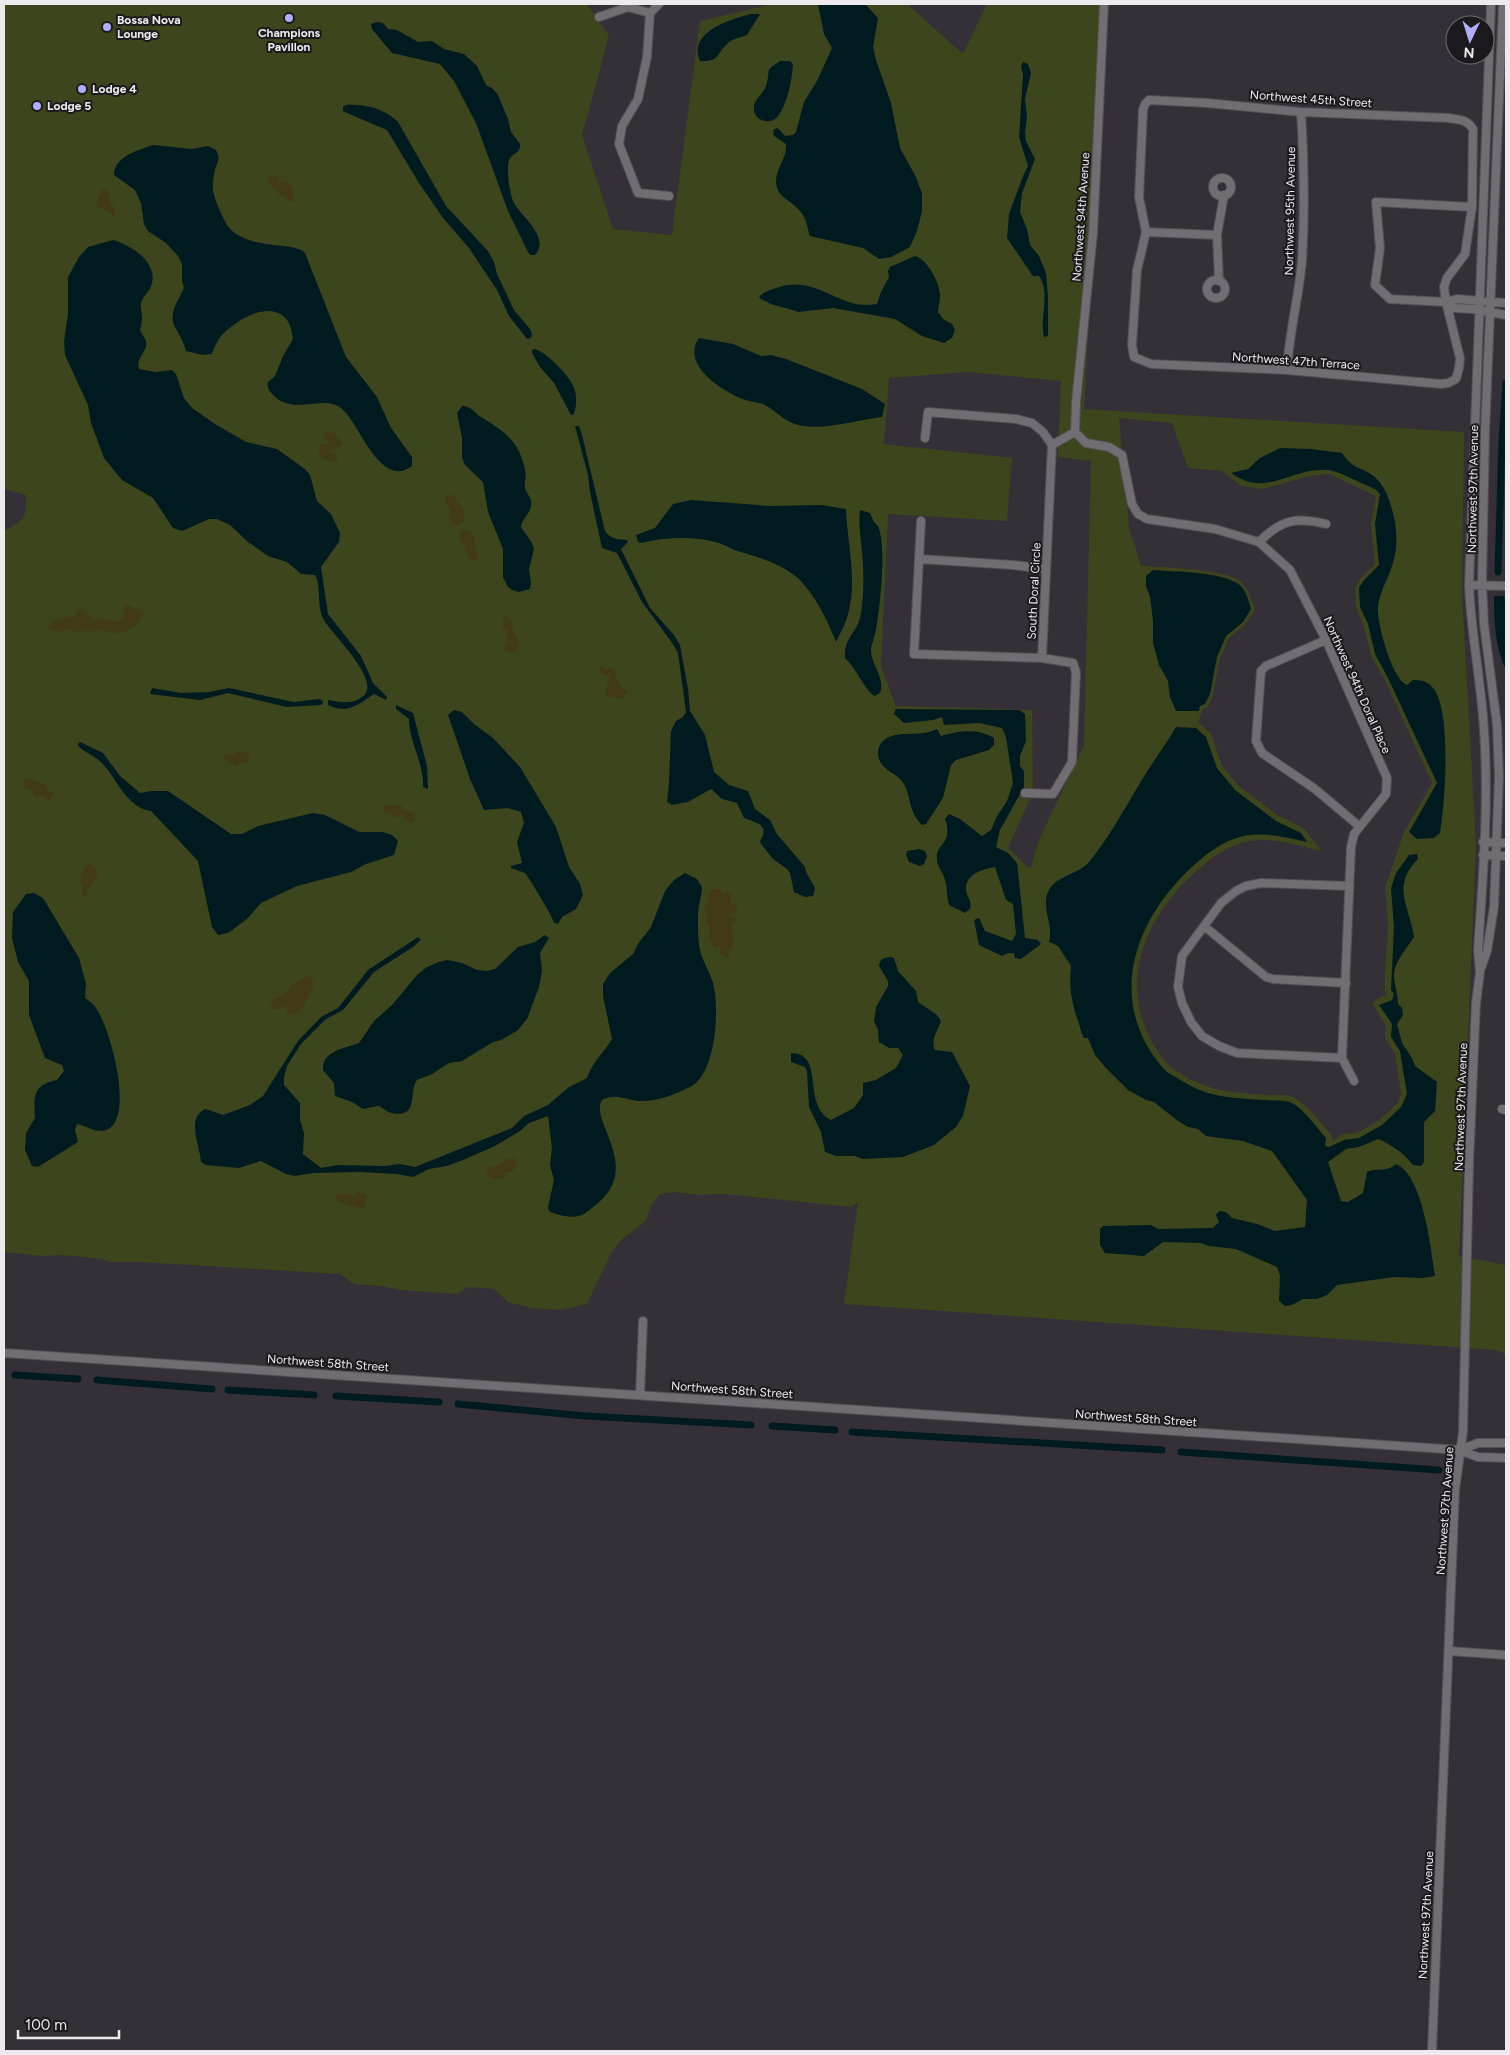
<svg xmlns="http://www.w3.org/2000/svg" width="1510" height="2055" viewBox="0 0 1510 2055" font-family="Figtree,sans-serif">
  <rect width="100%" height="100%" fill="#353037"/>
  <!-- green -->
  <path fill="#3d451c" fill-rule="evenodd" d="M4,4H587L609,36L582,135L613,229L672,235L700,21L772,4H907L963,54L987,4H1107L1084,409L1464,432L1462,594L1476,843L1459,1256L1506,1265V1354L1496,1350L844,1304L858,1202L851,1207L725,1194L698,1195L673,1192L660,1194L652,1204L645,1222L622,1239L612,1251L587,1304L560,1310L531,1308L508,1302L494,1289L468,1287L458,1294L399,1290L382,1286L354,1284L340,1274L140,1262H107L103,1259L62,1255L42,1256L4,1252V531C24,520 27,518 26,495L4,489ZM968,372L1061,381L1058,457L1091,461L1084,745L1039,840L1030,869L1008,848L1033,792L1032,710L896,706L881,667L888,514L1007,521L1012,458L884,444L889,378ZM1119,418L1172,423L1188,468L1222,471L1241,486L1263,489L1309,476L1329,474L1376,496L1371,524L1375,564L1361,578L1355,587L1356,608L1364,626L1371,656L1385,680L1432,783L1404,832L1385,888L1388,927L1385,972V992L1387,995L1380,997L1372,1003L1386,1026L1385,1038L1395,1054L1401,1094L1397,1104L1378,1121L1357,1133L1342,1134L1332,1142L1333,1137C1323,1126 1306,1102 1292,1097C1285,1094 1274,1095 1266,1095C1236,1093 1208,1091 1182,1075C1177,1071 1171,1068 1167,1064C1115,1001 1136,927 1192,875C1209,860 1226,845 1250,841C1273,837 1298,846 1321,851L1305,829L1279,816L1239,786L1222,766L1211,734L1198,722L1203,709L1208,707L1213,695L1220,658L1229,638L1246,624L1255,610C1252,599 1249,590 1241,582C1228,569 1161,567 1141,566L1129,527Z"/>
  <!-- sand -->
  <path fill="#423919" d="M274,175L278,176V182H286L291,187L294,201L290,202L286,199L285,196L277,193L278,189L268,183L269,176Z
    M105,188L108,192C109,201 109,202 116,209L113,216L105,209L97,207L98,195L101,194V191Z
    M325,431L336,434L338,439H341L342,445L330,450V453L338,455L337,460L331,462L322,457L318,451L320,445L329,444V441L323,438Z
    M452,494L464,511V522H460L458,525L452,523L449,517L451,511L444,502L447,496Z
    M464,530L470,531L475,541L477,558L474,561L468,556L465,546L459,537L460,532Z
    M125,604L134,607V610L138,608L144,614L130,630L121,632L117,630V634C106,633 101,627 90,632L86,630L80,633L70,629L60,632L48,628L53,621L60,618L63,622L65,617L69,618L70,616H75L80,609L86,611L85,616L89,614L94,620L96,619L118,622L123,617Z
    M506,615L508,619H510L515,635L519,643L517,650L511,653L505,650V644L508,642L505,633L508,630L507,629H502L504,622L502,616Z
    M602,665L606,670L610,668L616,673C616,681 620,688 628,691L625,694V698H611L605,692L610,675H603L599,667Z
    M237,752H249L250,762L241,763L236,767L223,758L225,755H232Z
    M28,778L38,783H44L49,791L54,793V796L48,800L40,795L35,796L32,791L23,787V781Z
    M390,805L394,806L402,805V811L407,810L414,814V823L409,822L408,820H403V816L400,815L399,818H395L390,812L387,813L382,809V806Z
    M89,864L95,867L98,878L91,883L85,899L82,894L83,885L80,881L84,879L80,875Z
    M713,889H721L722,898L724,893L727,892L732,895L730,903L737,907V912L728,914L737,920L731,926L732,932L734,934L732,948L726,951L730,955L729,959L720,954V945L715,948L709,938L711,932L708,929L710,926L706,921L705,904H708L709,894Z
    M306,976C312,977 314,982 314,987L299,1013L289,1014L286,1011L288,1005L276,1010L270,1008L274,999L285,994L288,989H291V984L301,980Z
    M516,1157V1166L513,1171L505,1172L507,1177L491,1179L490,1176L487,1175L486,1171L490,1166L497,1167L506,1158L511,1160Z
    M359,1192L363,1195L366,1193L365,1206L360,1209L354,1205L352,1207L335,1200L338,1193L344,1195L349,1193L353,1197Z"/>
  <!-- water -->
  <path fill="#001b1f" d="M818,4H865L878,18L873,47L876,60L891,103L900,148L916,177L922,194V211L917,231L910,247L891,257L879,259L863,248L810,236C807,227 807,219 800,211C791,200 777,198 776,182C776,167 787,159 786,144L774,136L773,130L778,128L785,136L793,135L796,132L804,102L817,81L832,48L824,34Z
    M751,14H760L747,35C740,38 734,38 728,43C716,54 720,62 700,61C687,32 731,19 751,14Z
    M377,22L383,23L388,29L397,30L418,42L432,41L444,49L464,54L477,66L486,85L493,89L498,95L508,119L511,132L520,144C521,153 515,152 510,158C505,165 510,196 514,203C521,216 551,238 535,255H530L527,250L508,211L476,123L454,81L440,64L392,53L372,29L371,24Z
    M780,61H790L793,64C792,80 788,102 778,116C771,126 753,121 754,108C754,99 762,95 765,88C768,83 768,75 769,69Z
    M1023,62L1028,64L1031,73L1025,99L1027,117L1025,133L1026,141L1035,159L1022,193L1020,212L1027,229L1030,245L1039,256L1046,273L1048,297V336L1044,337C1039,318 1051,293 1039,276H1033L1007,238L1009,214L1023,176L1028,166L1019,137L1023,75L1021,66Z
    M346,105C364,104 384,108 398,122L446,206L488,251L494,262L497,274L514,310L530,329L532,334L531,338L527,339L509,316L497,290L469,248L443,218L419,183L387,130L347,113L343,111V107Z
    M153,145L192,149L208,146L216,150C222,160 215,165 214,175C213,180 212,190 214,194C215,201 226,225 230,229C253,251 295,241 305,253L346,357L377,397L391,428L412,457V466C380,490 360,424 342,409C324,393 295,417 273,395C269,391 267,388 268,382L275,376L283,356L293,339C292,333 291,325 287,320C270,298 235,321 221,336C217,341 214,348 212,354L203,355L186,351C183,341 181,338 176,329C167,315 178,301 184,288L182,281V264L178,256L166,243L148,231L144,224L141,203L135,190L114,175C114,156 139,150 153,145Z
    M113,240C131,245 160,263 151,286C149,292 143,296 141,303C140,307 142,313 142,318C142,322 141,326 140,330C141,334 145,337 146,341C149,351 135,358 139,369L156,372L172,370L176,374L184,398L192,408L215,424L246,442L277,449L305,469L310,475L317,501L331,514L340,533L339,542L321,567L328,614L361,656L373,683L387,697L386,700L374,694C358,704 349,715 328,705V700C340,702 351,705 362,697C384,682 332,635 324,620C316,606 322,588 315,575L301,574L287,562L268,556L248,542L230,525L217,519H209L182,531L173,528L153,498L122,480L104,458L91,423L88,405L65,355L64,341L68,314V277L79,257L88,247Z
    M915,256C928,260 940,283 940,296C940,301 938,307 938,312L943,319L952,324L955,330L952,338L944,343L922,336L895,319L833,308L799,312L771,304L761,299L759,297C763,292 770,290 776,288C818,273 839,312 877,304L881,292L889,277L888,271L890,267Z
    M699,338L733,344L761,356L771,355L786,359L862,389L885,404L882,417C857,420 819,432 795,424C784,421 774,409 763,404C755,402 748,401 740,398C719,389 681,364 699,338Z
    M535,349C546,352 571,377 574,388C577,395 577,409 573,415H571L554,383L540,367L532,353V350Z
    M462,406C472,406 474,413 481,417C505,432 518,440 525,469C527,475 524,482 525,488C527,495 533,499 531,506C530,514 522,519 521,527L532,543L534,549L529,569L531,583L530,589L519,592L512,590L508,587L503,577V549L488,512L483,482L465,465L462,458V438L457,413Z
    M575,426H579L582,435L605,531C612,540 617,539 627,540L628,542L621,549L650,608L674,635L680,645L688,689L690,711L705,735L714,772L729,785L748,791L755,809L770,820L777,834L805,867L806,872L815,888L813,896L805,897L794,892L790,873L787,869L773,859L761,844L760,841C770,825 757,823 744,818L737,803L722,799L711,789L688,802L672,805L667,802L669,783L671,731L676,721L683,717L686,712L678,653L673,644L642,602L617,553L602,548L590,492L588,475Z
    M1280,448L1311,449L1342,453C1354,470 1357,465 1372,475C1381,481 1387,493 1390,503C1397,523 1399,546 1392,566C1388,579 1380,591 1378,606C1376,621 1392,680 1407,685L1413,680C1421,680 1428,681 1433,688C1452,710 1445,804 1440,833L1434,838L1417,839L1409,832L1437,783L1388,678L1375,654L1368,624L1360,607L1359,588L1364,580L1379,565L1375,524L1380,494L1375,489C1364,485 1339,471 1328,470C1290,467 1267,499 1231,473L1248,469L1260,458Z
    M691,500L770,506L821,505L846,509C847,542 857,576 849,610C847,621 841,632 836,642C828,621 815,595 799,579C783,565 764,559 744,553C735,551 727,546 719,543C695,536 665,537 642,543L638,542L636,535L655,528L673,504Z
    M860,510L870,513L874,522L878,526C887,548 880,605 876,630C875,636 872,642 871,648C870,664 886,678 880,693L874,696C862,686 857,669 845,658C844,635 858,634 861,613C864,593 864,572 862,552C861,538 858,524 860,510Z
    M1153,570C1177,572 1215,571 1237,583C1246,588 1248,600 1251,609L1243,622L1226,636L1217,657L1210,694L1205,704L1200,706L1199,711H1176L1170,697L1168,681L1159,665L1153,643V621L1150,597L1146,586V576Z
    M1494,596H1504L1505,600L1506,670C1495,647 1494,621 1494,596Z
    M152,688L181,693L209,692L229,688L294,702L319,699L322,700L323,703L321,705L287,707L228,693L200,700L150,694Z
    M396,705L413,713L427,766L428,789L423,787C424,763 409,742 409,719L396,709Z
    M896,709L1019,710L1025,714L1026,741L1020,756V766L1024,771V787L1000,830L996,847L1008,853L1017,863L1025,938L1038,940L1041,944L1021,959L1015,958L1014,953H1008L1002,956L979,945L974,920L979,918L985,931L1012,941L1016,934L1013,904L1006,900L995,867C983,869 965,874 966,890C967,897 972,900 970,909L965,913L949,905C946,896 948,886 944,877C942,871 937,866 937,859C935,843 954,845 945,819L949,814L960,819L982,836L991,830L997,816L1007,801L1013,783L1006,737L1002,728L979,723L944,725L942,717L933,720L904,723L894,714Z
    M454,710L462,712L474,724L493,738L520,767L556,827L569,867L580,884L583,895L576,909L562,917L558,924L554,923C554,919 530,879 525,873L511,868V866L522,863L517,842L524,823L521,812L508,808L484,810L470,779L448,715Z
    M1176,727L1196,728L1206,737L1217,768L1235,790L1276,821L1301,833L1307,842C1288,838 1270,833 1251,835C1228,837 1208,852 1192,867C1133,921 1106,1002 1163,1068C1167,1073 1174,1076 1179,1079C1207,1098 1233,1098 1266,1100C1273,1101 1285,1100 1292,1103C1306,1111 1316,1127 1326,1138L1325,1146L1329,1147L1344,1140L1359,1138L1382,1125L1401,1107L1407,1094L1400,1051L1391,1037L1392,1024L1379,1005L1392,1000L1394,994L1391,990L1394,927L1391,888L1396,873L1409,855L1417,854L1418,859C1391,886 1409,905 1414,937C1407,948 1394,962 1394,976C1394,983 1398,995 1398,1004L1402,1008L1403,1015L1397,1024L1402,1043L1412,1058L1415,1066L1437,1082L1435,1111L1424,1122V1162L1421,1166L1413,1165C1404,1153 1392,1145 1378,1139L1359,1147L1346,1149L1328,1162L1341,1201L1348,1202L1363,1193L1367,1172C1378,1167 1386,1173 1396,1164C1423,1175 1431,1249 1435,1276L1423,1278L1394,1277L1337,1285L1327,1295L1317,1299H1303L1292,1305L1285,1306L1279,1301L1280,1275L1277,1267L1236,1249L1209,1246L1200,1243L1163,1242L1144,1256L1105,1253L1100,1245V1229L1103,1226L1151,1225L1158,1229L1213,1228L1219,1222L1216,1215L1219,1211L1226,1212L1232,1218L1257,1224L1275,1231L1305,1227L1307,1200L1272,1151L1243,1141L1206,1136L1198,1129L1188,1127L1178,1121L1154,1102L1146,1100L1128,1090L1105,1067L1095,1055L1088,1038H1084C1080,1031 1080,1025 1077,1018C1071,1000 1069,985 1071,966L1058,946L1049,942C1054,925 1040,906 1049,890C1056,876 1079,874 1089,862C1108,839 1122,813 1137,788C1149,767 1164,747 1176,727Z
    M937,729L941,736C960,731 977,728 994,738V745L989,750L956,760L951,765L943,798L926,824L922,825C907,811 912,793 901,780C895,773 886,771 881,763C875,753 878,742 889,737C903,731 921,737 937,729Z
    M80,742L103,753L120,776L140,793L152,791H168L231,834H242L258,826L313,813L325,815L359,832H382L392,835L398,841L394,855L366,864L351,872L297,886L261,903L247,919L228,933L218,935L212,927L198,861L151,811C127,808 117,779 102,763C95,756 86,753 79,747L78,744Z
    M919,849L925,851L927,856L924,864L920,866L909,862L906,855L907,851Z
    M685,873L697,879L702,887C702,893 700,899 699,906C697,918 698,931 699,944C700,959 711,972 714,987C719,1012 716,1074 690,1087C676,1094 658,1101 643,1101C628,1101 615,1092 602,1100C589,1121 642,1166 598,1203C593,1207 586,1214 579,1216C570,1218 557,1215 549,1211L548,1207L554,1180L550,1165L552,1148L548,1116L529,1123L520,1131L495,1146L463,1160L447,1166L429,1169L413,1177L396,1174L361,1172L314,1173L294,1176L286,1174L261,1161L239,1168L206,1165L201,1162C200,1145 185,1117 206,1109L223,1115L250,1105L263,1096L298,1041L321,1017L338,1008L368,970L418,937L421,940L413,947L374,972L343,1010L326,1019L301,1044L287,1066L284,1077V1085L300,1103V1120L304,1133L303,1154L321,1168L338,1165L385,1166L400,1164L415,1167L512,1128L524,1116L548,1105L569,1087L587,1078C592,1062 604,1053 612,1039L603,996V984L610,973L633,954L638,944L651,927L665,891L674,880Z
    M34,893L43,898L79,958L86,984L85,998C89,1001 93,1003 96,1008C110,1028 133,1111 110,1128C99,1136 88,1126 77,1124L75,1130L78,1142L38,1167L32,1166L25,1150L26,1133L35,1118C34,1097 32,1085 57,1080L64,1071L62,1065L45,1058L29,1015V981L18,962L12,938L13,912L26,894Z
    M545,935L549,938L540,953L542,971L539,987L527,1019L518,1030L501,1040L493,1042L462,1061L449,1063L432,1074L417,1080C408,1091 420,1119 392,1113C386,1112 383,1107 378,1106L363,1109L352,1102L335,1096L334,1083L323,1070C321,1051 346,1048 359,1043L374,1021L392,1005L417,975L427,967L439,962L447,960L462,963L477,970L487,971L495,969L518,947L535,942Z
    M890,957L894,958L898,971L916,991L918,1002L937,1015L941,1021C938,1031 930,1039 935,1050L952,1052L970,1086L963,1116L956,1127L934,1145L903,1157L863,1159L855,1156H836L825,1152L821,1132L809,1107L807,1071L805,1067L791,1062V1053C826,1053 801,1105 831,1120L854,1108L863,1095V1083L876,1080L896,1068L903,1055L898,1048H889L879,1042L878,1030L874,1021L876,1007L888,986V981L879,966C880,959 883,958 890,957Z"/>
  <g fill="none" stroke-linecap="round" stroke-linejoin="round">
    <!-- canal -->
    <path stroke="#001b1f" stroke-width="7" d="M1498,572L1502,441L1506,383
      M15,1375L78,1379
      M97,1380L212,1389
      M228,1390L314,1395
      M336,1396L439,1402
      M458,1404L586,1416L751,1425
      M772,1426L835,1430
      M852,1432L1162,1450
      M1181,1452L1439,1470"/>
    <defs>
      <path id="minor" d="M659,4L650,13L647,57L638,99L622,126L619,144L638,193L669,196
        M599,17L628,7L650,13
        M1149,100L1207,103L1301,112L1449,118C1459,120 1467,119 1473,129L1472,207L1465,254L1447,278L1444,287L1446,302L1460,358L1459,368L1456,379L1448,383L1441,384L1287,370L1151,364L1134,357L1132,345L1137,270L1146,232L1139,197L1143,110L1145,104Z
        M1213 187a9 9 0 1 1 18 0a9 9 0 1 1-18 0Z
        M1146,232L1217,235
        M1207 289a9 9 0 1 1 18 0a9 9 0 1 1-18 0Z
        M1219,281L1217,235L1224,195
        M1446,302L1390,299L1375,285L1380,248L1376,202L1472,207
        M1506,303L1457,299L1446,302L1455,308L1473,309L1506,315
        M1287,370C1289,333 1299,297 1302,260C1305,211 1304,161 1301,112
        M1075,432L1086,443L1109,447L1122,455L1132,504L1138,514L1147,519L1215,529L1259,542L1290,570L1326,640L1387,778L1386,794L1354,834L1351,847L1342,1058L1354,1081
        M1075,432L1076,402L1093,233L1104,4
        M925,438L928,412L1016,419L1032,423L1043,432L1052,445
        M921,521L914,654L1042,658L1073,663L1076,672L1072,762L1053,794L1025,793
        M1259,542C1282,519 1296,517 1326,524
        M919,559L1013,565L1046,569
        M1469,585L1506,586
        M1326,640L1266,666L1261,671L1256,741L1262,753L1315,789L1359,826
        M1042,658L1052,445L1075,432
        M1483,842L1506,843
        M1483,855L1506,856
        M1204,926L1266,977L1273,979L1346,983
        M1481,968L1487,951L1494,907L1499,776L1497,725L1484,624L1482,584L1485,432L1503,4
        M1342,1058L1237,1053L1219,1046L1202,1036L1191,1022L1182,1003L1178,987L1182,956L1221,903L1236,891L1246,886L1261,883L1349,886
        M1502,1109L1506,1110
        M4,1353L1460,1450L1478,1457L1506,1458
        M640,1395L643,1321
        M1460,1450L1478,1443H1506
        M1449,1651L1506,1655
        M1432,2051L1455,1490L1463,1432L1469,1164L1476,1003L1480,972L1478,950C1483,878 1489,802 1484,729C1481,681 1471,633 1469,585L1491,4"/>
    </defs>
    <!-- minor casing -->
    <use href="#minor" stroke="#534f54" stroke-width="10"/>
    <!-- minor -->
    <use href="#minor" stroke="#726c73" stroke-width="8"/>
  </g>
  <!-- markers -->
  <g fill="#afaefa" stroke="#1b191c" stroke-width="2">
    <circle cx="289" cy="18" r="5"/>
    <circle cx="107" cy="27" r="5"/>
    <circle cx="82" cy="89" r="5"/>
    <circle cx="37" cy="106" r="5"/>
  </g>
  <g text-anchor="middle" stroke-width="4" stroke-linejoin="round" paint-order="stroke">
    <!-- poi labels -->
    <g font-size="12" font-weight="bold" fill="#edeaee" stroke="#1b191c" text-anchor="start">
      <text x="117" y="24">Bossa Nova<tspan x="117" dy="14">Lounge</tspan></text>
      <text x="289" y="37" text-anchor="middle">Champions<tspan x="289" dy="14">Pavillon</tspan></text>
      <text x="92" y="93">Lodge 4</text>
      <text x="47" y="110">Lodge 5</text>
    </g>
    <!-- street labels -->
    <g font-size="12" fill="#edeaee" stroke="#1b191c">
      <text transform="translate(1311 99) rotate(4)" y="4">Northwest 45th Street</text>
      <text transform="translate(1290 211) rotate(-89)" y="4">Northwest 95th Avenue</text>
      <text transform="translate(1081 217) rotate(-86)" y="4">Northwest 94th Avenue</text>
      <text transform="translate(1296 361) rotate(4)" y="4">Northwest 47th Terrace</text>
      <text transform="translate(1473 489) rotate(-89)" y="4">Northwest 97th Avenue</text>
      <text transform="translate(1034 591) rotate(-87)" y="4">South Doral Circle</text>
      <text transform="translate(1357 685) rotate(66)" y="4">Northwest 94th Doral Place</text>
      <text transform="translate(1461 1107) rotate(-88)" y="4">Northwest 97th Avenue</text>
      <text transform="translate(328 1363) rotate(4)" y="4">Northwest 58th Street</text>
      <text transform="translate(732 1390) rotate(4)" y="4">Northwest 58th Street</text>
      <text transform="translate(1136 1418) rotate(4)" y="4">Northwest 58th Street</text>
      <text transform="translate(1445 1511) rotate(-86)" y="4">Northwest 97th Avenue</text>
      <text transform="translate(1426 1915) rotate(-87)" y="4">Northwest 97th Avenue</text>
    </g>
  </g>
  <!-- border -->
  <rect width="1510" height="2055" fill="none" stroke="#edeaee" stroke-width="10"/>
  <!-- north arrow -->
  <g transform="translate(1470 40) rotate(184)"><circle r="24" fill="#1b191c" stroke="#6f6d70"/>
  <path d="M0-4L9 19L0 12L-9 19Z" fill="#afaefa"/>
  <text y="-8" font-size="14" font-weight="bold" text-anchor="middle" fill="#edeaee">N</text>
  </g>
  <!-- scale -->
  <path d="M18 2030v8h101v-8" fill="none" stroke="#edeaee" stroke-width="2.5"/>
  <text x="25" y="2030" font-size="15" fill="#edeaee" stroke="#1b191c" stroke-width="4" paint-order="stroke">100 m</text>
</svg>
